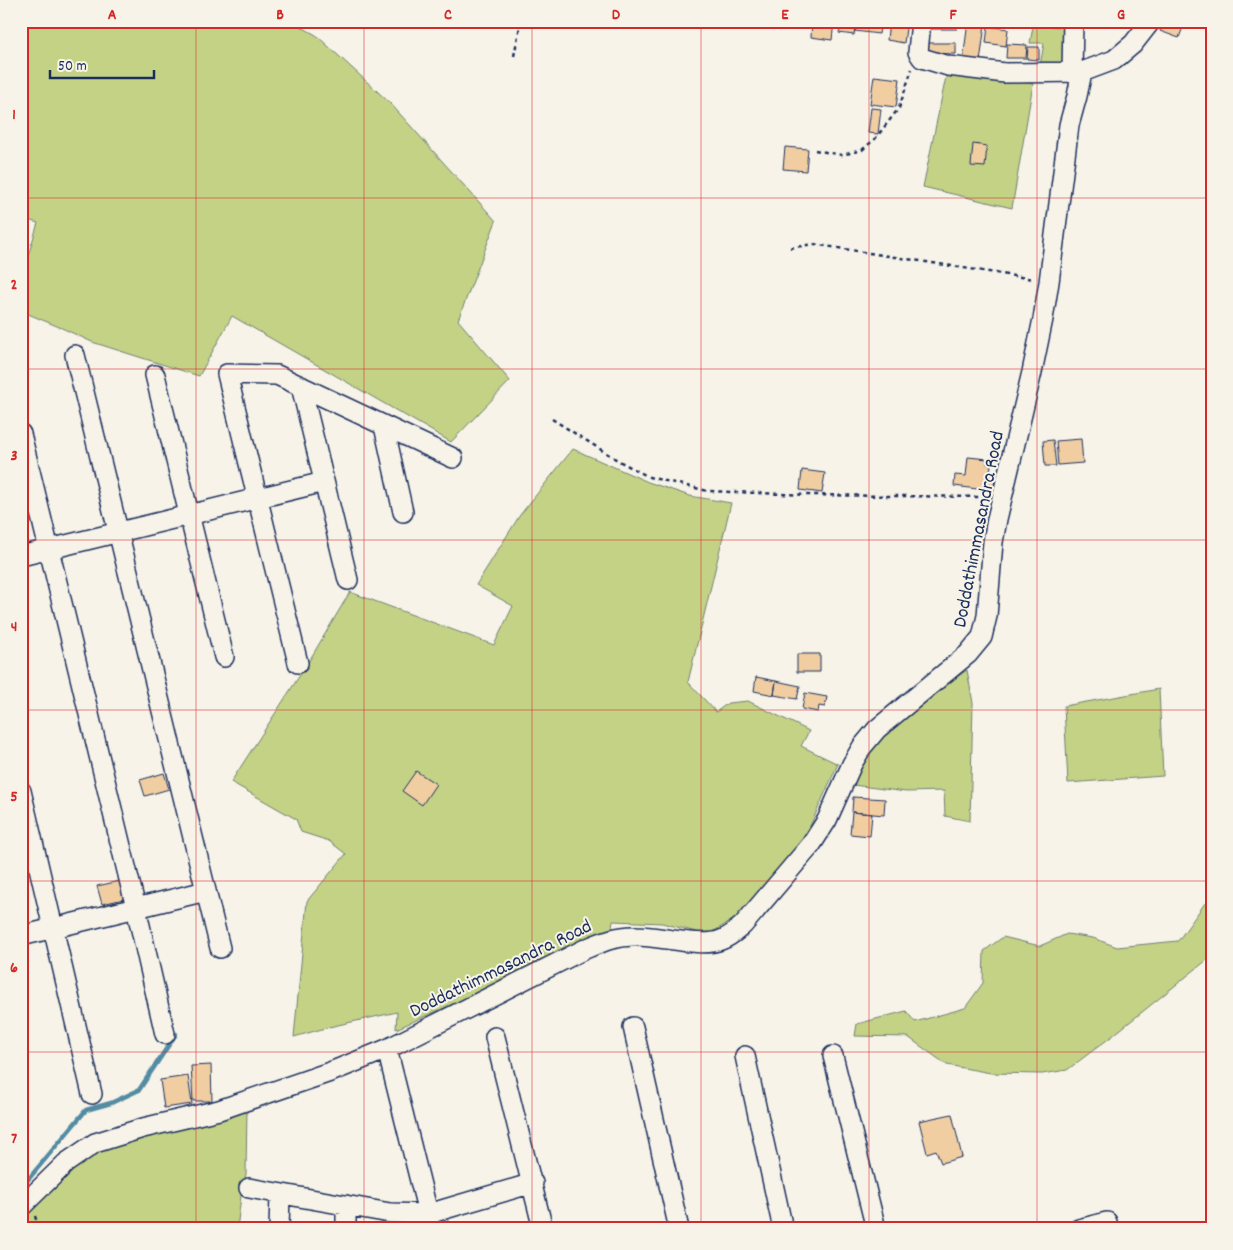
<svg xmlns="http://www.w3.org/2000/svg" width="1233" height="1250" viewBox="0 0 1233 1250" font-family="Dekko,sans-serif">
  <rect width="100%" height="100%" fill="#f7f3e8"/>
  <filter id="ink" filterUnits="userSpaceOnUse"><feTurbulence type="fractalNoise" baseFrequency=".02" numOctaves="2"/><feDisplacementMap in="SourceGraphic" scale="10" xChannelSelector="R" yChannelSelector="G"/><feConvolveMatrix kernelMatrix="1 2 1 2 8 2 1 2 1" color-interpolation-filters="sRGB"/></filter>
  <g filter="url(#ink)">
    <!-- green -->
    <path fill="#c4d286" stroke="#708072" d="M21,21H291L316,35L390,103L496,221L458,320L510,381L451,442L232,316L199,376L92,342L64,329L21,311V279L38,223L21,218Z
      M1034,21H1049V26L1070,28L1068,67L1040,66L1044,43H1030Z
      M947,72L1033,84L1012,208L923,187Z
      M573,449L648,482L690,496L731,503L688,682L716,712L728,703L748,701L809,731L801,746L838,764L802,844L737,917L708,935L662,923L613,921L612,928L555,953L494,986L396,1029L397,1012L329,1027L294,1037L307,901L346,854L329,841L301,832L296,819L231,782L309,661L350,592L494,645L513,606L476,585L520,515Z
      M967,670L973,703L970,821L945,816L944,791L906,792L853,785L865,759L876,744L894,727L903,721L916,706Z
      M1159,689L1163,776L1068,783L1064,706Z
      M1205,903L1212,914V956L1111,1037L1067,1070L1042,1074L991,1073L947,1065L908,1037L855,1036L857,1024L906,1011L915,1022L965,1008L983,983L984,951L1003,937L1040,946L1067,934L1093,938L1117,947L1178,941Z
      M247,1108L246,1174L241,1196L237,1229H21V1220L26,1214L63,1171L102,1147Z"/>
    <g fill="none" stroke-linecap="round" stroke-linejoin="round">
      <!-- stream -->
      <path stroke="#528ba3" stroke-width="4.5" d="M21,1188L86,1110L111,1103L139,1090L176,1034"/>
    </g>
    <!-- building -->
    <path fill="#f1cea2" stroke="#1b2f5e" d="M812,21H834L832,40L811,37Z
      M847,21L856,22L854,35L839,33L841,23H847Z
      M856,21H881L879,34L855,31Z
      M889,21H907L904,43L887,40Z
      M926,21H957V29H926Z
      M1164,21H1174L1184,24L1179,38L1160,31Z
      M968,22L985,24L980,62L963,60Z
      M988,26L1008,29L1006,46L986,43Z
      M927,43H956V54L927,53Z
      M1007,44L1027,45L1026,58H1006Z
      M1028,47H1039V60L1027,59Z
      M874,76L900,79L896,107L870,104Z
      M871,108L881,109L878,134L868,133Z
      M973,144L987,146L985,167L971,166Z
      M785,147L808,149L806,171L783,169Z
      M1081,439L1083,463L1058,465L1056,441Z
      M1053,440L1056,466H1045L1043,441Z
      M968,457L988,459L987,464L991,465L989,479L995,480L993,491L954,486L955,475L966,476Z
      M802,470L825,473L822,493L800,490Z
      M797,654H820V672H797Z
      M756,677L776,681L774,695L754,691Z
      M776,681L800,686L797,699L774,695Z
      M805,693L827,697L825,707L819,706L818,712L802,709Z
      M416,771L436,784L422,805L402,791Z
      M164,773L169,789L145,796L140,780Z
      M853,797L885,799L884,815L852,812Z
      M852,812L872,814L870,836L850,834Z
      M120,881L124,899L102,904L97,886Z
      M211,1065L212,1101H193L191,1066Z
      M188,1076L192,1104L164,1108L160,1080Z
      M952,1114L962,1157L941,1163L936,1150L927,1153L919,1121Z"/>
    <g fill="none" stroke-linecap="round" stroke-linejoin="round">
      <defs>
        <path id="minor" d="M921,21L918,52L922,58L948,66L1005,73L1082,72
          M1072,73L1073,21
          M75,355L220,948
          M155,375L224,657
          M301,386L348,580
          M384,426L403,512
          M21,434L136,908L165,1034
          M21,556L324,482
          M298,663L227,374L277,375L453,458
          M21,791L92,1094
          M21,936L206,891
          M633,1027L679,1229
          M495,1037L543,1229
          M387,1049L432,1229
          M745,1056L783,1229
          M833,1056L876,1229
          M249,1188L390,1213L428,1214L533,1183
          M346,1205V1229
          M21,1207L66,1163L95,1143L143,1128L219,1110L333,1071L387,1049L585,949C602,942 618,935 637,936C660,936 702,948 721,940C730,937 736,931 743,925L811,845L827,820L852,764L862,747L877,729L968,654L982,637L987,616L993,542L997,519L1032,372L1043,319L1049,282L1069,125L1077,96L1082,72L1114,60L1133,44L1151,21
          M279,1229L280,1194
          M1079,1229L1107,1222"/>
      </defs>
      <!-- minor casing -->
      <use href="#minor" stroke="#1b2f5e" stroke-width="22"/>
      <!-- path -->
      <path stroke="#1b2f5e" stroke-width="2.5" stroke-dasharray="4 4" stroke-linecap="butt" d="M514,56L521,21
        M815,150L842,155L862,150L875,139L899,108L912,69
        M790,248L813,244L1033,279
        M552,419L619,461L649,477L708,491L808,495L985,497
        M35,1216L39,1229"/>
      <!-- minor -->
      <use href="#minor" stroke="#f7f3e8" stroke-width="19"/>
    </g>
  </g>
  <!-- grid -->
  <path fill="none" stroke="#d62828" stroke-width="1" stroke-opacity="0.55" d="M196,21V1229M364,21V1229M532,21V1229M701,21V1229M869,21V1229M1037,21V1229M21,198H1212M21,369H1212M21,540H1212M21,710H1212M21,881H1212M21,1052H1212"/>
  <g text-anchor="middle" stroke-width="4" stroke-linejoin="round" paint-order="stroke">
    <!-- street labels -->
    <g font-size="20" fill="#1b2f5e" stroke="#f7f3e8">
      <text transform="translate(977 529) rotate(-79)" y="7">Doddathimmasandra Road</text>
      <text transform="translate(500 967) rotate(-26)" y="7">Doddathimmasandra Road</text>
    </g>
  </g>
  <!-- margin -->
  <rect width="1233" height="1250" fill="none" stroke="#f7f3e8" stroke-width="55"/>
  <!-- scale -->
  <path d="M50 70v8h104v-8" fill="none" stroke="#1b2f5e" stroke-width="2.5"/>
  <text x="58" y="70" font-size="15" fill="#1b2f5e" stroke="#f7f3e8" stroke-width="4" paint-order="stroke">50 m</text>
  <rect x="28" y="28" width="1178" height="1194" fill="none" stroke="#d62828" stroke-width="2"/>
  <g font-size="16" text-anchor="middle" font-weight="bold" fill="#d62828">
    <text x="112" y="19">A</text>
    <text x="280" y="19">B</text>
    <text x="448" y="19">C</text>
    <text x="616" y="19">D</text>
    <text x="785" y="19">E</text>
    <text x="953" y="19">F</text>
    <text x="1121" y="19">G</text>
    <text x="14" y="119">1</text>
    <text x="14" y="289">2</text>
    <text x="14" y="460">3</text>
    <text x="14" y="631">4</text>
    <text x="14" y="801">5</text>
    <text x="14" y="972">6</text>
    <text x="14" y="1143">7</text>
  </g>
</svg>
